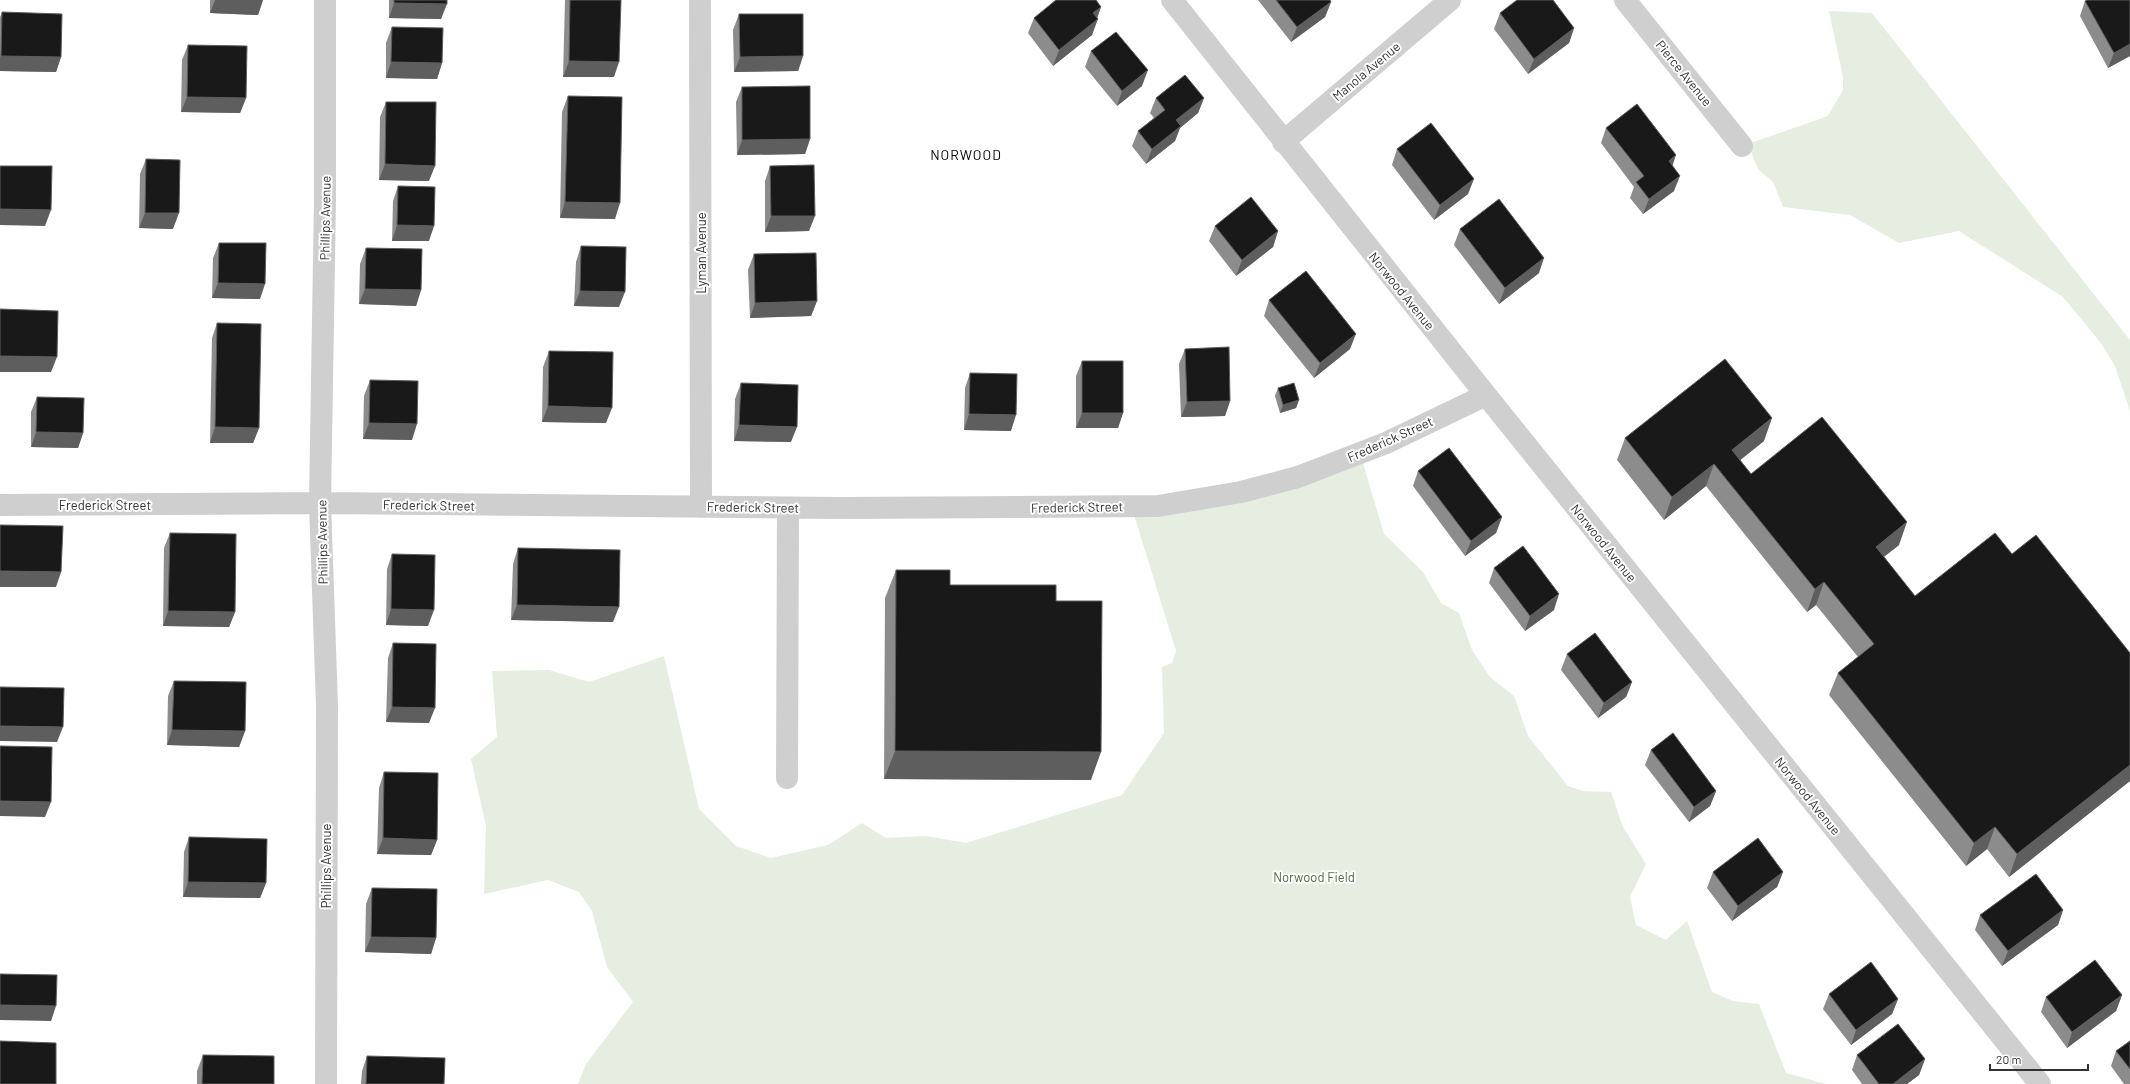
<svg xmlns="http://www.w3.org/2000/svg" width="2130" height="1084" viewBox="0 0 2130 1084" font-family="Barlow,sans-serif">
  <rect width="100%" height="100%" fill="#fff"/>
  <!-- green -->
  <path fill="#e5eee1" d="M1829,11L1872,13L2130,340V411L2115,366L2100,342L2063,297L1959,231L1899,243L1850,215L1783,207L1773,182L1758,169L1748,144L1828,116L1843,90V77Z
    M1360,453L1384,534L1423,572L1441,603L1459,613L1472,650L1490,677L1514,696L1528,736L1568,786L1583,791L1611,792L1623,827L1646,864L1630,897L1636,925L1666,940L1687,921L1712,992L1733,1001L1759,1004L1786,1073L1826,1084H578L586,1064L633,1002L607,967L592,911L579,892L548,880L484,894L486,826L471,759L497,737L492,671L549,670L589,682L664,656L699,809L736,846L771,858L828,845L862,823L886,838L926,836L966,843L1122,795L1164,733L1162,667L1172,663L1176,651L1131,505L1237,489Z"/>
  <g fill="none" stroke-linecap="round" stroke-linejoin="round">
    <!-- minor -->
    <path stroke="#cfcfcf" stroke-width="22" d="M325,0V198L320,503L327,706L326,1084
      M700,0L701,507
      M1172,0L1486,395L2040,1084
      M1625,0L1742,146
      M1283,142L1450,0
      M0,505L320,503L839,508L1158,506L1241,492L1298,477L1386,443L1486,395
      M787,778L788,508"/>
  </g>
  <!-- wall -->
  <path fill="#8c8c8c" d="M210,0H263L258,15L210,13Z
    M389,0H447L441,19L389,18Z
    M565,0H621L614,77H563Z
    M1258,0H1330L1331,2L1325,17L1291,42Z
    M2130,0V56L2108,68L2080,16L2085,1Z
    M1101,7L1097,18L1092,35L1053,66L1028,33L1034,18Z
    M2,12L61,57L56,72L0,71V17Z
    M1500,13L1574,28L1569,43L1528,74L1494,29Z
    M739,14L803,56L798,71L734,72L733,30Z
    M392,27L442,63L437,79L386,78V43Z
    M188,45L246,98L240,113L181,112L182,60Z
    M1091,51L1142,86L1117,106L1085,67Z
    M742,87L810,139L805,154L737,155L736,102Z
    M568,96L615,219L560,218L562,112Z
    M1156,98H1204L1198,113L1180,128L1175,141L1146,164L1132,146L1138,131L1154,118L1150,113Z
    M386,102L429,181L379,180L380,117Z
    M1606,128L1672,166L1674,191L1643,214L1630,198L1634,187L1601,143Z
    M1397,149L1468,194L1434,220L1392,165Z
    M146,159L173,229L139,228L140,174Z
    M770,166L809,231L765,232V181Z
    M398,186L429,241H392L393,201Z
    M1215,226L1278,231L1273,247L1236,276L1209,241Z
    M1460,229L1539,273L1499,304L1454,245Z
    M219,243L260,299L212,298L213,258Z
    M581,246L619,307L574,306L576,262Z
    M366,248L421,290L416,306L359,304L360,264Z
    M754,254L817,301L811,316L750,318L748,270Z
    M1269,300L1350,349L1314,378L1264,316Z
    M217,323L259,428L253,443H210L212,338Z
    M1185,349L1230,401L1225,416L1181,417L1179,364Z
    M549,351L606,423L542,422L543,367Z
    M1082,361L1123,413L1118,428H1076V376Z
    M970,373L1011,431L964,430L965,388Z
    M370,380L412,440L363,439L364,396Z
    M741,383L791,442L734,441L735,399Z
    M1278,388L1299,400L1296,408L1280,413L1275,396Z
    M37,397L83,433L78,448L31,447V412Z
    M1625,438L1764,441L1740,460L1751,474L1899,545L1884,557L1915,596L2012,554L2130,653V781L2009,877L1987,849L1966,866L1829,695L1838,673L1858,657L1816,605L1807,612L1706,486L1664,520L1617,460Z
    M1418,471L1502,517L1496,533L1465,556L1413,486Z
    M170,533L235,612L229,627L163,626L164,548Z
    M518,548L613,622L511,620L513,564Z
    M392,554L428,626L386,625L387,569Z
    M1494,568L1554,610L1525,631L1489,583Z
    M896,570L950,585L1056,601L1091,780L884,779L885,598Z
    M393,643L429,723L386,722L388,658Z
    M1567,654L1632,682L1626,697L1598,718L1561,670Z
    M174,681L245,731L239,747L167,745L168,696Z
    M1651,750L1716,791L1710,806L1689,822L1645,765Z
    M384,772L437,840L431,855L377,854L379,788Z
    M189,837L266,883L260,898L183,897L184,852Z
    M1713,872H1783L1777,887L1732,921L1707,888Z
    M372,888L436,938L431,954L365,952L366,904Z
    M2063,910L2058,925L2002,966L1975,930L1980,915Z
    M1829,994L1898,999L1892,1014L1851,1045L1823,1009Z
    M2122,995L2116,1011L2067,1048L2041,1012L2046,997Z
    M2130,1041V1084H2124L2111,1066L2116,1051Z
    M203,1055L274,1084H197V1071Z
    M1857,1055L1925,1059L1919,1075L1907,1084H1862L1852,1070Z
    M367,1056L444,1084H361L362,1071Z"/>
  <!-- shaded-wall -->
  <path fill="#5e5e5e" d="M215,0H263L258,15L210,13Z
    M1331,2L1325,17L1291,42L1297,27Z
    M394,3L447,4L441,19L389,18Z
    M1101,7L1096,21L1098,19L1092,35L1053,66L1059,50L1093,13Z
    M1574,28L1569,43L1528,74L1534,59Z
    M2130,44V56L2108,68L2114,53Z
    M1,56L61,57L56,72L0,71V57Z
    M803,56L798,71L734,72L740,57Z
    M569,61L619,62L614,77H563Z
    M391,62L442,63L437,79L386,78Z
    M1148,70L1142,86L1117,106L1122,91Z
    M187,97L246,98L240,113L181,112Z
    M1204,98L1198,113L1180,128L1175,141L1146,164L1152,149L1176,120Z
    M810,139L805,154L737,155L742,140Z
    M1676,155L1671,170L1669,161Z
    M385,164L435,166L429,181L379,180Z
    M1680,176L1674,191L1643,214L1649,199Z
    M1474,179L1468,194L1434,220L1440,205Z
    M565,202L620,203L615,219L560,218Z
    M0,209L51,210L45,226L0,225Z
    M145,213H179L173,229L139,228Z
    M771,216H815L809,231L765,232Z
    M397,225L434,226L429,241H392Z
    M1278,231L1273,247L1236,276L1242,260Z
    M1544,258L1539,273L1499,304L1505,288Z
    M218,283L265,284L260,299L212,298Z
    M365,289L421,290L416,306L359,304Z
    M580,291L625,292L619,307L574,306Z
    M817,301L811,316L750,318L755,303Z
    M1356,334L1350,349L1314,378L1320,363Z
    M0,356L57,357L51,372H0Z
    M1299,400L1296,408L1280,413L1283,405Z
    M1230,401L1225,416L1181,417L1187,402Z
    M548,406L612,408L606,423L542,422Z
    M1082,413H1123L1118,428H1076Z
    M969,414L1016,415L1011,431L964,430Z
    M1772,418L1764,441L1724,473L1732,450Z
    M369,423L417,424L412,440L363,439Z
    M739,425L797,427L791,442L734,441Z
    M215,427L259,428L253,443H210Z
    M36,432L83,433L78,448L31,447Z
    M1714,464L1706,486L1664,520L1672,497Z
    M1502,517L1496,533L1465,556L1471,541Z
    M1907,522L1899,545L1868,569L1876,547Z
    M0,571L61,572L56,587H0Z
    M1824,582L1816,605L1807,612L1815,589Z
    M1559,594L1554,610L1525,631L1530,616Z
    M517,605L619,607L613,622L511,620Z
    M391,609L434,610L428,626L386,625Z
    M168,611L235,612L229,627L163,626Z
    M1632,682L1626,697L1598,718L1604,703Z
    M392,707L435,708L429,723L386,722Z
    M0,726L63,727L57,742L0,741Z
    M172,730L245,731L239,747L167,745Z
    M895,751L1101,752L1091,780L884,779Z
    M2130,765V781L2009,877L2017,854Z
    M1716,791L1710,806L1689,822L1694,807Z
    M0,801L51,802L45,817L0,816Z
    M1995,827L1987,849L1966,866L1974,843Z
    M383,838L437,840L431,855L377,854Z
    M1783,872L1777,887L1732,921L1738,906Z
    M188,882L266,883L260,898L183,897Z
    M2063,910L2058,925L2002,966L2008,951Z
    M371,937L436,938L431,954L365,952Z
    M2122,995L2116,1011L2067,1048L2072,1032Z
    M1898,999L1892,1014L1851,1045L1856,1030Z
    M0,1005L56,1006L51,1021L0,1020Z
    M1925,1059L1919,1075L1907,1084H1893Z"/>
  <!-- building -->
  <path fill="#191919" stroke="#5e5e5e" d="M394,0H447V4L394,3Z
    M570,0H621L619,62L569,61Z
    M1056,0H1096L1101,7L1093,13L1098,19L1059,50L1034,18Z
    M1276,0H1330L1331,2L1297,27Z
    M1517,0H1553L1574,28L1534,59L1500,13Z
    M2087,0H2130V44L2114,53L2085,1Z
    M2,12L62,14L61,57L1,56Z
    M739,14H803V56L740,57Z
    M392,27L443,28L442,63L391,62Z
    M1116,32L1148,70L1122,91L1091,51Z
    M188,45L247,46L246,98L187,97Z
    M1185,75L1204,98L1176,120L1181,126L1152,149L1138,131L1165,110L1156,98Z
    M810,86V139L742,140V87Z
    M568,96L622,97L620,203L565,202Z
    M386,102H436L435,166L385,164Z
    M1637,104L1676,155L1669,161L1680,176L1649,199L1636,182L1644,176L1606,128Z
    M1431,123L1474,179L1440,205L1397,149Z
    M146,159L180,160L179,213H145Z
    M814,165L815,216H771L770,166Z
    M0,166H52L51,210L0,209Z
    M398,186L435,187L434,226L397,225Z
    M1251,197L1278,231L1242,260L1215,226Z
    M1499,199L1544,258L1505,288L1460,229Z
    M219,243H266L265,284L218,283Z
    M581,246L626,247L625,292L580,291Z
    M366,248L422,249L421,290L365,289Z
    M816,253L817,301L755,303L754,254Z
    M1306,271L1356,334L1320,363L1269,300Z
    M0,309L58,311L57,357L0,356Z
    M217,323L261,324L259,428L215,427Z
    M1229,347L1230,401L1187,402L1185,349Z
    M549,351L613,352L612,408L548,406Z
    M1725,359L1772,418L1732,450L1751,474L1822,417L1907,522L1876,547L1915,596L1995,533L2012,554L2036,535L2130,653V765L2017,854L1995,827L1974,843L1838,673L1874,644L1824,582L1815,589L1714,464L1672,497L1625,438Z
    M1082,361H1123V413H1082Z
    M970,373L1017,374L1016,415L969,414Z
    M370,380L418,381L417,424L369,423Z
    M741,383L798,385L797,427L739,425Z
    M1294,383L1299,400L1283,405L1278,388Z
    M37,397L84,398L83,433L36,432Z
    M1449,448L1502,517L1471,541L1418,471Z
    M0,525L63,526L61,572L0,571Z
    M170,533L236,534L235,612L168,611Z
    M1523,546L1559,594L1530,616L1494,568Z
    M518,548L620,550L619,607L517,605Z
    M392,554L435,555L434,610L391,609Z
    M896,570H950V585H1056V601H1102L1101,752L895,751Z
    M1595,633L1632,682L1604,703L1567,654Z
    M393,643L436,644L435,708L392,707Z
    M174,681L246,682L245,731L172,730Z
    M0,687L64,688L63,727L0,726Z
    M1673,733L1716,791L1694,807L1651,750Z
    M0,746L52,747L51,802L0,801Z
    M384,772L438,773L437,840L383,838Z
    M189,837L267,839L266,883L188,882Z
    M1758,838L1783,872L1738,906L1713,872Z
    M2036,874L2063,910L2008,951L1980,915Z
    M372,888L437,889L436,938L371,937Z
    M2095,960L2122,995L2072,1032L2046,997Z
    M1871,962L1898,999L1856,1030L1829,994Z
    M0,974L57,975L56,1006L0,1005Z
    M1898,1024L1925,1059L1893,1084H1879L1857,1055Z
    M0,1041L56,1043V1084H0Z
    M2130,1041V1069L2116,1051Z
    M203,1055L274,1056V1084H202Z
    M367,1056L445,1058L444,1084H366Z"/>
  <g text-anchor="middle" stroke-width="4" stroke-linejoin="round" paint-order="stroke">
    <!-- street labels -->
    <g font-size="13" fill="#323232" stroke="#fff">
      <text transform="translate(1366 71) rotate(-40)" y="5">Manola Avenue</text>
      <text transform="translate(1684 73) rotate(51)" y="5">Pierce Avenue</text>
      <text transform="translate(325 218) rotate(-89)" y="5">Phillips Avenue</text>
      <text transform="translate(701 253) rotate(-90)" y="5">Lyman Avenue</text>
      <text transform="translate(1402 291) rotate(51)" y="5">Norwood Avenue</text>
      <text transform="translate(1390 439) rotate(-24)" y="5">Frederick Street</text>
      <text x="105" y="510">Frederick Street</text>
      <text transform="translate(429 505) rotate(1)" y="5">Frederick Street</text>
      <text transform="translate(753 507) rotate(1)" y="5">Frederick Street</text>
      <text transform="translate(1077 507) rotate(-1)" y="5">Frederick Street</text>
      <text transform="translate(322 542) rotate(-91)" y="5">Phillips Avenue</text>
      <text transform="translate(1604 543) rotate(51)" y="5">Norwood Avenue</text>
      <text transform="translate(1808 796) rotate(51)" y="5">Norwood Avenue</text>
      <text transform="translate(326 866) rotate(-90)" y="5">Phillips Avenue</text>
    </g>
    <!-- park labels -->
    <g font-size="13" fill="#4c6d40" stroke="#fff">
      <text x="1314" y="882">Norwood Field</text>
    </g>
    <!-- neighbourhood labels -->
    <g font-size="14" letter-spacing="1" fill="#000" stroke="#fff">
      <text x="966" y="160">NORWOOD</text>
    </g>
  </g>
  <!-- scale -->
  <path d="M1990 1064v6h98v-6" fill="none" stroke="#323232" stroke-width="2"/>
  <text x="1996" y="1064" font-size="12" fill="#323232" stroke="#ffffff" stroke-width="3" paint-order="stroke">20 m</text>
</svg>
